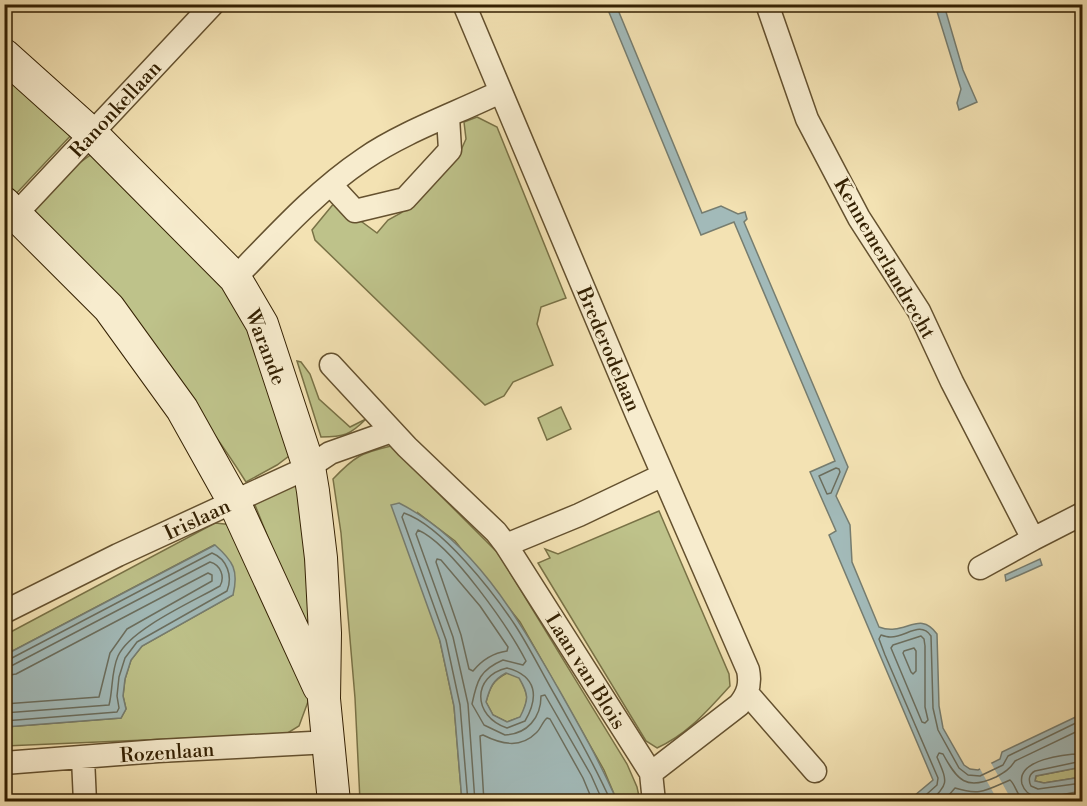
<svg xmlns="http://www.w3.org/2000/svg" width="1087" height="806" viewBox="0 0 1087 806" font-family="'Libre Bodoni',serif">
  <rect width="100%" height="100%" fill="#f3e2b3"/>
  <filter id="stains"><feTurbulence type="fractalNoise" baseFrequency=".00333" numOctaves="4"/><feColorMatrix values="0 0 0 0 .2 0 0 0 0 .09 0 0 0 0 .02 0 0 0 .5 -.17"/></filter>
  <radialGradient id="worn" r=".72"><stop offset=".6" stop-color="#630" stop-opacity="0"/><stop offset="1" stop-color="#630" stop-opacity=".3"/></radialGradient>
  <!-- green -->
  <path fill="#bec28a" stroke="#797246" stroke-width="1.5" d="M4,66L75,131L13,197L5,188Z
    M477,117L497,127L566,298L541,307L537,324L553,365L513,382L504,396L485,405L315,240L312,230L335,202L377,233L388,220L401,213L429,186L461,150L466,139L464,122Z
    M96,151L194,244L248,318L293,453L277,465L246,482C185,385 107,301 31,214L78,164Z
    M297,361L301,362L310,374L319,399L350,427L366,419C350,435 344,437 321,437Z
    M561,407L571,429L547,440L538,418Z
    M391,446L498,553L627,764L637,787L640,801H617L604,770L520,622L455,541L418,513L440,641L454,706L462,801H360L355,698L341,533L333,479C355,456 361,453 391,446Z
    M299,477L323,688L305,630L253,500Z
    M659,511L729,674L730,686C707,711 688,734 657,748L646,741L538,563L550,558L545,549L558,554Z
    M215,523L234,525L309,699L299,726L286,734L5,746V727L121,718L126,709L123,696L125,679L131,660L142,646L233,595L214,545L5,655V635Z
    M507,673L519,677C529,695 529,699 521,717L507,722L493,715L486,702C490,687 493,680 507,673Z
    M1082,767V777L1044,783L1035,781L1036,776Z"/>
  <!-- water -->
  <path fill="#a2bab9" stroke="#767d70" stroke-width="1.5" fill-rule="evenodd" d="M606,5H616L702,213L721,206L738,214L745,212L747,219L744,222L848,467L836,496L850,525L852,562L879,627C905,637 919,609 937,634L939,706L943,728L964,765L970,769L978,770L1000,759L1002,752L1082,714V767L1036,776L1035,781L1044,783L1082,777V801H908L933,780L829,535L836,531L810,472L835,461L734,222L701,235Z
    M935,5H944L963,70L977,102L959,110L957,103L961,89Z
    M399,503C474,541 517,617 558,688C579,725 600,762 617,801H462L454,706L440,641L391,505ZM506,673L519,678C529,695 529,699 520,717L507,722L493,715L486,702C490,687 493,680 506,673Z
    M215,545C233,561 239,570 233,595L142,646L131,660L125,679L123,696L126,709L121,718L5,727V655Z
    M1040,559L1042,565L1006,581L1005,575Z"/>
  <!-- pier -->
  <path fill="#f3e2b3" d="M990,761L1012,801H998L979,767Z"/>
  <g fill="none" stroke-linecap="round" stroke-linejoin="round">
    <!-- shore -->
    <path stroke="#6b6e5e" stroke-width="1.5" d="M836,468L839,469L840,472L831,493L827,494L819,476Z
      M437,559L441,560L480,606L508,647L507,651C493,653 482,660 473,671L469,669L461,635L436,562Z
      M921,636L924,639L925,646V707L928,720L925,723L922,722L891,648L893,645Z
      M914,648L916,651V671L913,674L911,672L903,653L904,651Z
      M4,659H10L212,553C227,559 233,576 227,591L137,642L125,658L119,677L117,696L119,708L117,712L4,721
      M4,667L13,665L210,562C221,565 225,577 220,586C194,601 130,629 118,656C111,672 113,690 109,705L4,713
      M507,668C537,676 539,697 525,721L507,728C472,716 472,676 507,668Z
      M4,676L16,674L208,573L212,575V581L127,629L110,653L99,697L4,704
      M1082,754C1066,754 1016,759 1022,784C1024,790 1029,795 1035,796C1050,799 1068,793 1082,791
      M1082,761L1035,771C1029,774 1028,780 1031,786L1038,789L1082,783
      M468,802L460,705L446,640L402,517L404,513C442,526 493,592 515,625C530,648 542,673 556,697C575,731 595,765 611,802
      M475,802L468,704L453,637L416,534L418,530C451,544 509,628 526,661L523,665L503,660C480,670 477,680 472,704L484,725L505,735C527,734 541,718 541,696L545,695L591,775L603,802
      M484,802L480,736L483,735C501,744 520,749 536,733C541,729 542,722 547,718L550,719L583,778L593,802
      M918,802L937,785L938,778L885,655L879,639L881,635C884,636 887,637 890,637C905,638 920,620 931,636L933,708L938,730L959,768L968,775L980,776L1003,765L1008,756L1082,720
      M929,802C950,784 947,781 937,757L939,753L943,754C957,780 966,791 996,777C1005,772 1010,769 1015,761L1082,729
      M943,802L955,788C981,796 986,790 1010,780C1016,785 1016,795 1025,802"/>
    <defs>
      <path id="minor" d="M464,4L637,415L748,670C751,684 748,694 739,705L651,773
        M767,4L807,119L859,218L919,311L952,382L1033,539L1082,514
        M331,185L355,211L405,199L450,150L448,117
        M16,214L213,4
        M235,278C276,236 315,192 364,159C403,132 457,113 500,92
        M331,365L407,447L496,532L506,545L651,773L654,802
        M506,545L579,515L663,475
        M980,568L1033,539
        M4,612L118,555L309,467L330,453L392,431
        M747,693L815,771
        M83,758L85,802
        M4,763L158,751L330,742"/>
      <path id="secondary" d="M4,55L92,134L235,278L262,324L309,467L313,491L321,558L325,633L324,699L334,802
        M4,203L109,308L182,409L234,502L319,687"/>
    </defs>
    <!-- minor casing -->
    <use href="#minor" stroke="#64512f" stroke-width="25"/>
    <!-- secondary casing -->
    <use href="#secondary" stroke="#342103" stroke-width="34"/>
    <!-- minor -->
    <use href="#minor" stroke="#f7ecce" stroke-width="22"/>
    <!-- secondary -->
    <use href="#secondary" stroke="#f7ecce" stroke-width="32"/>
  </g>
  <g text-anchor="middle" stroke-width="4.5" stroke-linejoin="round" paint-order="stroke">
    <!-- street labels -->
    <g font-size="20" fill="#342103" stroke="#f7ecce">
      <text transform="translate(115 109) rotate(-47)" y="7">Ranonkellaan</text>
      <text transform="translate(885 258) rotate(60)" y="7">Kennemerlandrecht</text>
      <text transform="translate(266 347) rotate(69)" y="7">Warande</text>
      <text transform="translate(609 349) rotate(67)" y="7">Brederodelaan</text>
      <text transform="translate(197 519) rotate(-25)" y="7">Irislaan</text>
      <text transform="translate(586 671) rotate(58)" y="7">Laan van Blois</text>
      <text transform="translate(167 752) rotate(-4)" y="7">Rozenlaan</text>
    </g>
  </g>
  <!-- margin -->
  <rect width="1087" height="806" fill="none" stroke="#f3e2b3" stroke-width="24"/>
  <rect x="6" y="6" width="1075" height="794" fill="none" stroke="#342103" stroke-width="3"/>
  <rect x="12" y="12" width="1063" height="782" fill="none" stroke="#342103" stroke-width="1.5"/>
  <rect width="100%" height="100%" filter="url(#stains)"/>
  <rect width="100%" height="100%" fill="url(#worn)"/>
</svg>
